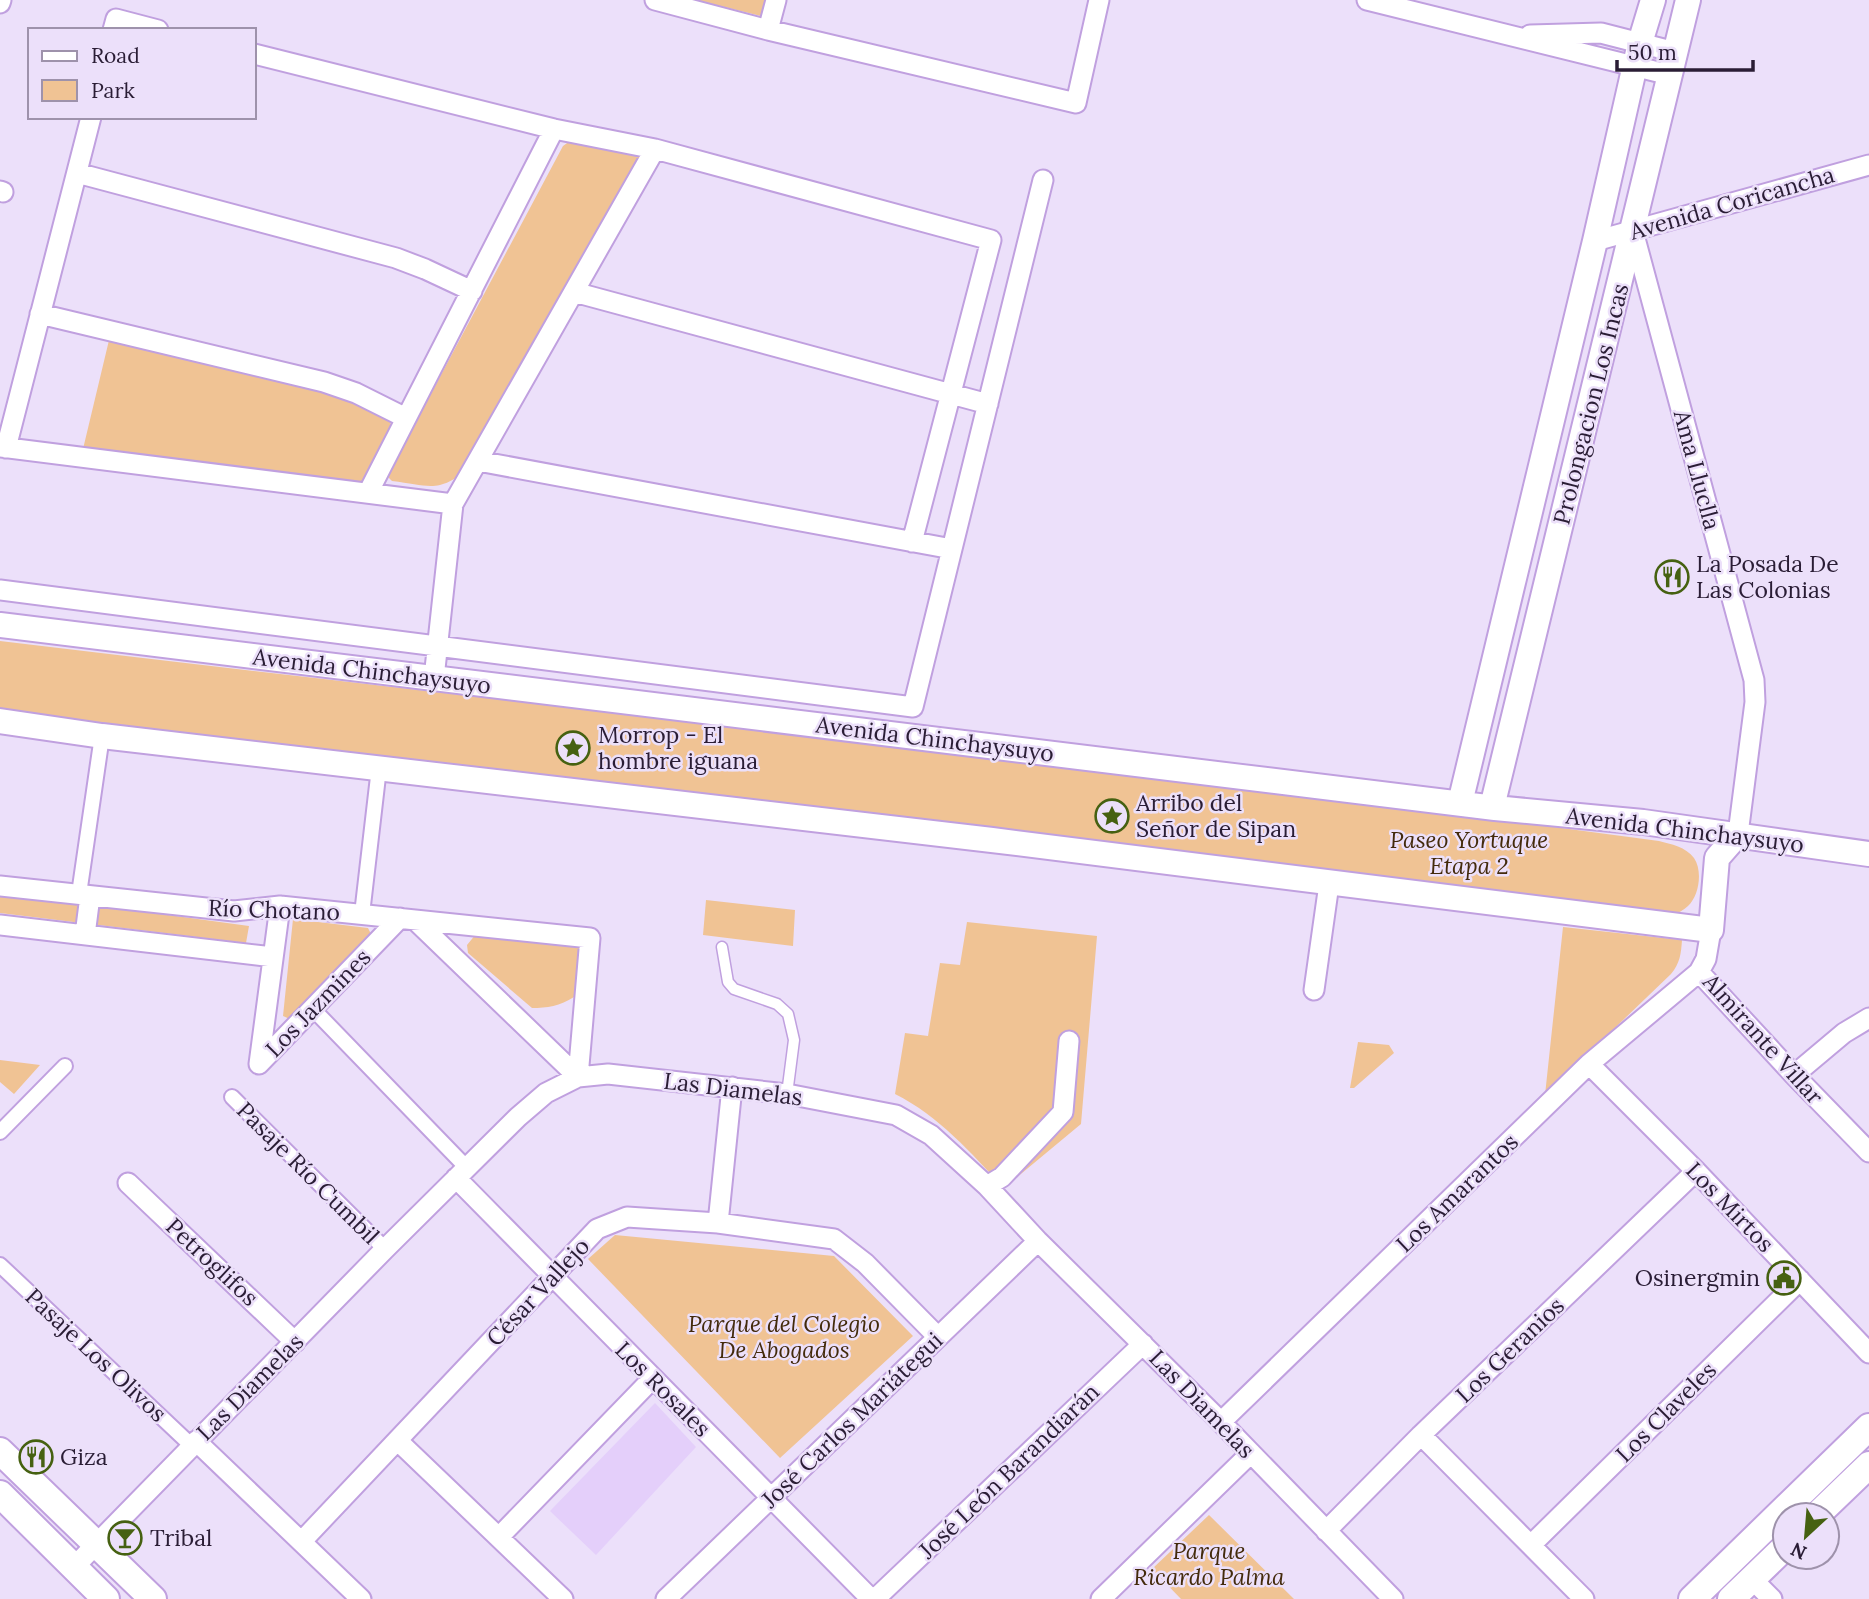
<svg xmlns="http://www.w3.org/2000/svg" width="1869" height="1599" viewBox="0 0 1869 1599" font-family="Lora,serif">
  <rect width="100%" height="100%" fill="#ece0fa"/>
  <!-- built -->
  <path fill="#e4cffa" d="M655,1403L696,1447L596,1555L550,1511Z"/>
  <!-- green -->
  <path fill="#f0c394" d="M696,0H769L766,15L761,16Z
    M570,141L634,150L642,161L472,465C440,494 432,486 392,481L387,476L563,146Z
    M110,336L343,396L386,415L393,428L364,482L83,449Z
    M0,641C553,707 1107,766 1659,841C1671,844 1686,847 1694,858C1703,871 1699,896 1688,906C1684,910 1678,913 1673,915L0,710Z
    M0,892L249,926L246,943L0,913Z
    M706,900L795,910L793,946L703,935Z
    M293,919L368,928L373,938L292,1020L283,1016Z
    M967,922L1097,936L1081,1124L1004,1188C971,1153 939,1116 895,1094L905,1033L928,1036L940,963L960,965Z
    M1563,927L1682,940C1681,954 1680,963 1671,974L1545,1095Z
    M476,934L579,948L574,997C560,1006 547,1008 532,1008L468,953L467,945Z
    M1358,1042L1389,1045L1394,1053L1354,1088H1350Z
    M0,1060L40,1065L14,1094L0,1082Z
    M615,1235L834,1256L913,1336L780,1458L588,1259Z
    M1209,1515L1294,1599H1181L1152,1569Z"/>
  <g fill="none" stroke-linecap="round" stroke-linejoin="round">
    <defs>
      <path id="service" d="M722,947L728,982L734,989L777,1004L788,1014L794,1040L787,1094"/>
      <path id="pedestrian" d="M79,894L102,736
        M362,914L379,768
        M312,1008L467,1168
        M232,1097L385,1249
        M0,1132L65,1066
        M0,1265L192,1446"/>
      <path id="minor" d="M655,0L768,30L1076,103L1099,0
        M1367,0L1670,75
        M0,3L1,0
        M113,30L116,19L158,30
        M768,30L776,0
        M1530,35L1601,33L1675,52
        M254,54L554,129L655,149L991,240L912,542
        M77,173L396,258L425,269L472,291
        M0,191L3,192
        M1633,231L1754,680L1755,702L1738,834
        M1595,241L1869,165
        M574,292L988,404
        M40,314L324,382L356,393L406,418
        M0,447L453,504L655,149
        M6,448L91,117
        M478,461L952,549
        M368,493L554,129
        M0,590L913,707L1043,180
        M434,678L453,504
        M0,886L234,911L280,906L590,938L578,1077
        M415,920L578,1077
        M0,925L273,957
        M1711,930L1706,959L1699,972L1794,1075L1869,1152
        M85,935L90,896
        M1314,990L1329,884
        M259,1064L400,918
        M259,1064L280,906
        M1589,1064L1696,1171L1869,1353
        M1794,1075L1844,1033L1869,1018
        M456,1178L871,1599
        M128,1183L295,1342
        M987,1186L1002,1177L1063,1112L1069,1041
        M718,1223L732,1087
        M1221,1422L1589,1064L1699,972
        M1421,1435L1584,1599
        M196,1441L361,1599
        M398,1441L563,1599
        M1326,1531L1421,1435L1696,1171
        M499,1537L653,1378
        M302,1541L597,1229L627,1217L718,1223L834,1239L865,1263L938,1337
        M1532,1544L1800,1280
        M74,1567L385,1249L518,1117L546,1093L578,1077L608,1074L787,1094L896,1115L931,1135L987,1186L1038,1241L1213,1414L1393,1599
        M1752,1579L1772,1599
        M666,1599L1038,1241
        M875,1599L1143,1344
        M1101,1599L1251,1453"/>
      <path id="tertiary" d="M0,625L1495,808L1643,822L1869,854
        M0,721L102,736L992,840L1711,930L1717,858L1738,834
        M1460,803L1595,241L1640,43L1653,0
        M1492,807L1688,0"/>
      <path id="secondary" d="M0,1451L153,1599
        M0,1494L106,1599
        M1817,1515L1869,1465
        M1692,1599L1869,1427
        M1731,1599L1785,1547"/>
    </defs>
    <!-- service casing -->
    <use href="#service" stroke="#c0a0df" stroke-width="13"/>
    <!-- pedestrian casing -->
    <use href="#pedestrian" stroke="#c0a0df" stroke-width="18"/>
    <!-- minor casing -->
    <use href="#minor" stroke="#c0a0df" stroke-width="23"/>
    <!-- tertiary casing -->
    <use href="#tertiary" stroke="#c0a0df" stroke-width="28"/>
    <!-- secondary casing -->
    <use href="#secondary" stroke="#c0a0df" stroke-width="30"/>
    <!-- service -->
    <use href="#service" stroke="#fff" stroke-width="10"/>
    <!-- pedestrian -->
    <use href="#pedestrian" stroke="#fff" stroke-width="14"/>
    <!-- minor -->
    <use href="#minor" stroke="#fff" stroke-width="19"/>
    <!-- tertiary -->
    <use href="#tertiary" stroke="#fff" stroke-width="24"/>
    <!-- secondary -->
    <use href="#secondary" stroke="#fff" stroke-width="26"/>
  </g>
  <!-- icons -->
  <defs>
    <symbol id="restaurant-ring" viewBox="-11 -11 22 22"><circle r="9.5" fill="#ece0fa" stroke="#466111" stroke-width="1.5"/><path d="M-5-6h1v4h1v-4h1v4h1v-4h1v5L-1.5 .5V6h-2V.5L-5-1ZM5-6V6H3V1.5H1.5Q1.5-4 5-6Z" fill="#466111"/></symbol>
    <symbol id="sight-ring" viewBox="-11 -11 22 22"><circle r="9.5" fill="#ece0fa" stroke="#466111" stroke-width="1.5"/><path d="M0-6L1.8-2.2L6-1.7L2.9 1.2L3.7 5.4L0 3.3L-3.7 5.4L-2.9 1.2L-6-1.7L-1.8-2.2Z" fill="#466111"/></symbol>
    <symbol id="civic-ring" viewBox="-11 -11 22 22"><circle r="9.5" fill="#ece0fa" stroke="#466111" stroke-width="1.5"/><path d="M-.6-6.5H3V-4.5H.6V-3L4-1V1h2V6H-6V1h2V-1L-.6-3ZM-1.2 2.5V6h2.4V2.5Z" fill="#466111"/></symbol>
    <symbol id="bar-ring" viewBox="-11 -11 22 22"><circle r="9.5" fill="#ece0fa" stroke="#466111" stroke-width="1.5"/><path d="M-6-5H6L.8 .8V4.5H3.5V6h-7V4.5H-.8V.8Z" fill="#466111"/></symbol>
  </defs>
  <g fill-rule="evenodd">
    <use href="#restaurant-ring" x="1653" y="558" width="38" height="38"/>
    <use href="#sight-ring" x="554" y="729" width="38" height="38"/>
    <use href="#sight-ring" x="1093" y="797" width="38" height="38"/>
    <use href="#civic-ring" x="1765" y="1259" width="38" height="38"/>
    <use href="#restaurant-ring" x="17" y="1438" width="38" height="38"/>
    <use href="#bar-ring" x="106" y="1519" width="38" height="38"/>
  </g>
  <g text-anchor="middle" stroke-width="5" stroke-linejoin="round" paint-order="stroke">
    <!-- street labels -->
    <g font-size="23" fill="#2a1d35" stroke="#ece0fa">
      <text transform="translate(1732 203) rotate(-16)" y="8">Avenida Coricancha</text>
      <text transform="translate(1591 404) rotate(-76)" y="8">Prolongacion Los Incas</text>
      <text transform="translate(1697 470) rotate(75)" y="8">Ama Lluclla</text>
      <text transform="translate(372 671) rotate(7)" y="8">Avenida Chinchaysuyo</text>
      <text transform="translate(935 739) rotate(7)" y="8">Avenida Chinchaysuyo</text>
      <text transform="translate(1685 830) rotate(7)" y="8">Avenida Chinchaysuyo</text>
      <text transform="translate(274 910) rotate(2)" y="8">Río Chotano</text>
      <text transform="translate(318 1003) rotate(-46)" y="8">Los Jazmines</text>
      <text transform="translate(1763 1039) rotate(48)" y="8">Almirante Villar</text>
      <text transform="translate(733 1089) rotate(7)" y="8">Las Diamelas</text>
      <text transform="translate(308 1173) rotate(45)" y="8">Pasaje Río Cumbil</text>
      <text transform="translate(1457 1193) rotate(-44)" y="8">Los Amarantos</text>
      <text transform="translate(1730 1207) rotate(46)" y="8">Los Mirtos</text>
      <text transform="translate(212 1262) rotate(43)" y="8">Petroglifos</text>
      <text transform="translate(538 1292) rotate(-47)" y="8">César Vallejo</text>
      <text transform="translate(1510 1350) rotate(-44)" y="8">Los Geranios</text>
      <text transform="translate(96 1355) rotate(43)" y="8">Pasaje Los Olivos</text>
      <text transform="translate(250 1387) rotate(-45)" y="8">Las Diamelas</text>
      <text transform="translate(663 1389) rotate(45)" y="8">Los Rosales</text>
      <text transform="translate(1202 1404) rotate(46)" y="8">Las Diamelas</text>
      <text transform="translate(1666 1412) rotate(-45)" y="8">Los Claveles</text>
      <text transform="translate(852 1420) rotate(-44)" y="8">José Carlos Mariátegui</text>
      <text transform="translate(1009 1471) rotate(-44)" y="8">José León Barandiarán</text>
    </g>
    <!-- poi labels -->
    <g font-size="23" fill="#2a1d35" stroke="#ece0fa" text-anchor="start">
      <text x="1696" y="572">La Posada De<tspan x="1696" dy="26">Las Colonias</tspan></text>
      <text x="598" y="743">Morrop - El<tspan x="598" dy="26">hombre iguana</tspan></text>
      <text x="1136" y="811">Arribo del<tspan x="1136" dy="26">Señor de Sipan</tspan></text>
      <text x="1760" y="1286" text-anchor="end">Osinergmin</text>
      <text x="60" y="1465">Giza</text>
      <text x="150" y="1546">Tribal</text>
    </g>
    <!-- park labels -->
    <g font-size="23" font-style="italic" fill="#432a0b" stroke="#ece0fa">
      <text x="1469" y="848">Paseo Yortuque<tspan x="1469" dy="26">Etapa 2</tspan></text>
      <text x="784" y="1332">Parque del Colegio<tspan x="784" dy="26">De Abogados</tspan></text>
      <text x="1209" y="1559">Parque<tspan x="1209" dy="26">Ricardo Palma</tspan></text>
    </g>
  </g>
  <!-- legend -->
  <rect x="28" y="28" width="228" height="91" fill="#ece0fa" stroke="#9e92ab" stroke-width="2"/>
  <rect x="42" y="51" width="35" height="10" fill="#ffffff" stroke="#9e92ab" stroke-width="2"/>
  <text x="91" y="63" font-size="21" fill="#2a1d35">Road</text>
  <rect x="42" y="80" width="35" height="21" fill="#f0c394" stroke="#9e92ab" stroke-width="2"/>
  <text x="91" y="98" font-size="21" fill="#2a1d35">Park</text>
  <!-- north arrow -->
  <g transform="translate(1806 1536) rotate(206)"><circle r="33" fill="#ece0fa" stroke="#9e92ab" stroke-width="2"/>
  <path d="M0-5L12 26L0 18L-12 26Z" fill="#466111"/>
  <text y="-10" font-size="19" font-weight="bold" text-anchor="middle" fill="#2a1d35">N</text>
  </g>
  <!-- scale -->
  <path d="M1617 60v10h136v-10" fill="none" stroke="#2a1d35" stroke-width="3.5"/>
  <text x="1628" y="60" font-size="21" fill="#2a1d35" stroke="#ece0fa" stroke-width="5" paint-order="stroke">50 m</text>
</svg>
